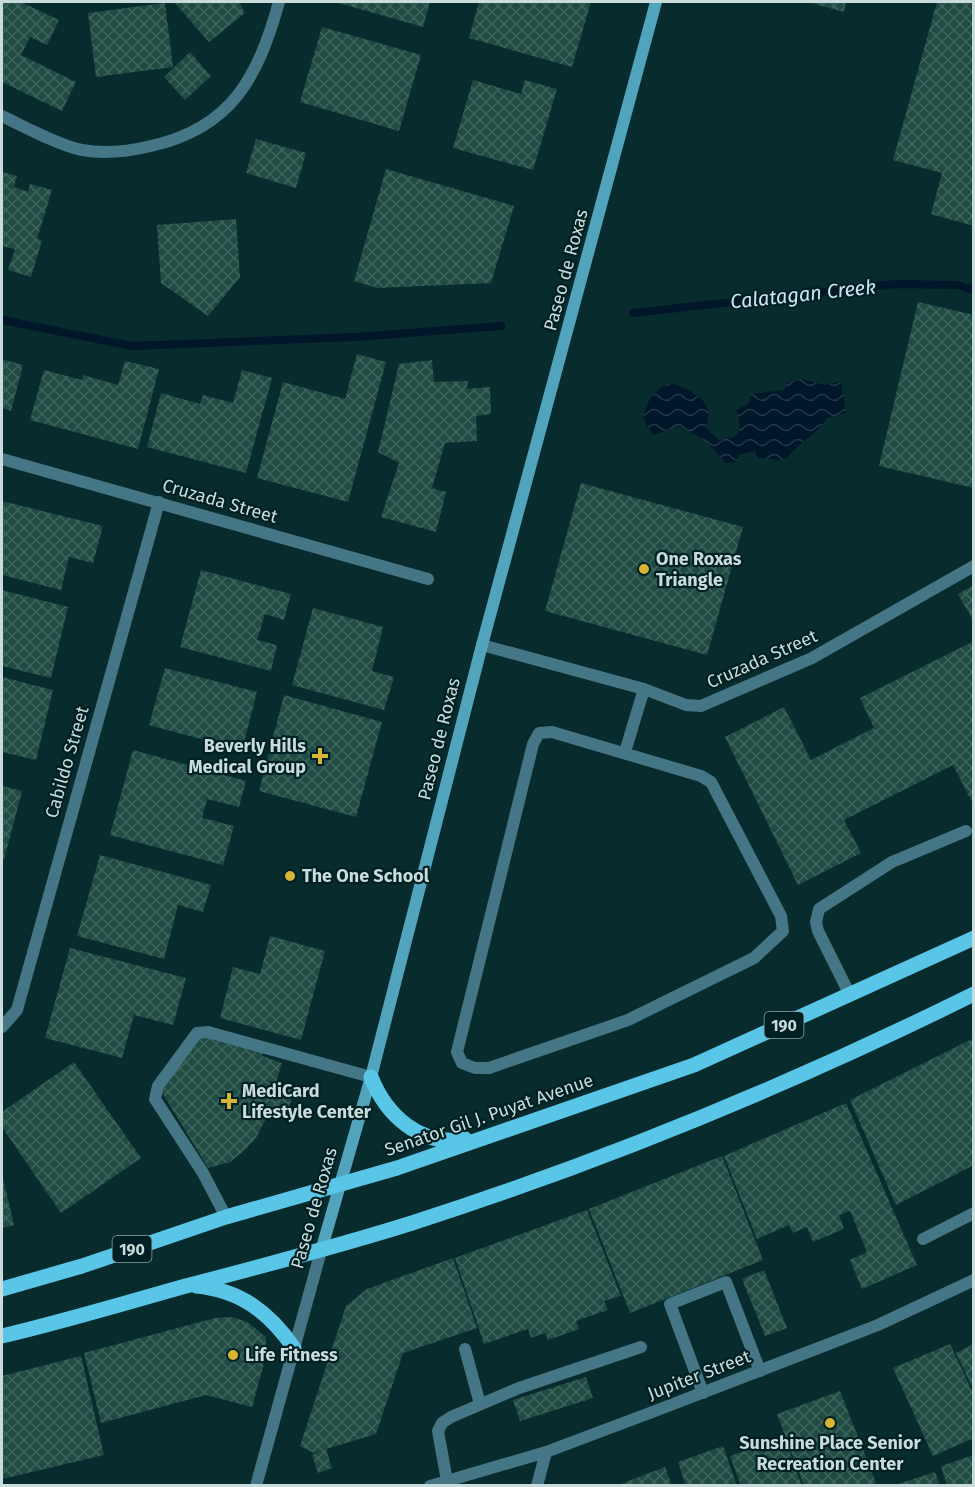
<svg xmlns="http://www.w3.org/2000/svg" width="975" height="1487" viewBox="0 0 975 1487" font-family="'Fira Sans',sans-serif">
  <defs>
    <pattern id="water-waves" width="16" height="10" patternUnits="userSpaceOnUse" patternTransform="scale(1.5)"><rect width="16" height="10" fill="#00172a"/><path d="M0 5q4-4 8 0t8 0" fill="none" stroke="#243848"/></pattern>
    <pattern id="building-cross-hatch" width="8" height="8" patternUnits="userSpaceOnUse" patternTransform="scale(1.5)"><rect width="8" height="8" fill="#1f4b42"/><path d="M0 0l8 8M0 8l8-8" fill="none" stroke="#3e645d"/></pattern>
  </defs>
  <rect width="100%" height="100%" fill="#082b2d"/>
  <!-- water -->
  <path fill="url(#water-waves)" d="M802,379L824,385L841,381L846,413L827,418C814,438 799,442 785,460L758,458L755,451L739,455L737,462L725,463C712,445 698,434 678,426L654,435C649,429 644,423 644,415C645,403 658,385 671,384C681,384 701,396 706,405C710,413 708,420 706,428L719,440L734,437L740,430L737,410L749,403L751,394L784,390L788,383Z"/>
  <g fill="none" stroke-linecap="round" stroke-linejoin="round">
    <!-- stream -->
    <path stroke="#00172a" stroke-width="8" d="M633,313L896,284L957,285L974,290
      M2,320L132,346L356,337L501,326"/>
  </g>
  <!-- building -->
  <path fill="url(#building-cross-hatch)" d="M2,2H21L59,20L47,45L30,37L21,55L76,82L62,111L2,82Z
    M174,2H239L245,13L209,42Z
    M335,2H430L423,27Z
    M479,2H591L572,67L469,38Z
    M808,2H846L844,12Z
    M937,2H974V226L931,214L942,173L893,160Z
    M165,3L173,67L96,77L88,13Z
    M322,27L421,55L399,131L300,102Z
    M190,52L211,76L185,100L164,77Z
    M473,80L521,94L525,80L557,89L533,170L453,148Z
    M256,139L306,153L296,188L246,173Z
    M386,169L514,206L491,283L377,288L354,281Z
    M3,172L17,176L14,187L28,192L30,184L52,190L37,239L42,240L31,277L8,270L15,249L2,246Z
    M236,219L240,277L208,316L161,283L157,225Z
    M918,302L974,315V488L879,466Z
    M357,354L386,362L348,502L257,478L283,382L345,399Z
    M2,359L23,365L11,411L2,408Z
    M432,360L434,382L468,381L467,389L490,387L491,414L476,416L477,441L445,443L432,488L446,492L436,532L381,517L399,463L378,452L399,364Z
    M125,361L159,369L138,449L30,420L44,370L82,380L83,375L118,385Z
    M242,370L272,378L246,473L147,447L161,393L200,404L203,395L233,403Z
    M581,483L743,527L707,655L545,611Z
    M2,501L103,526L93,563L69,557L61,590L2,575Z
    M201,570L291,594L284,620L265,614L257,640L277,645L271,671L180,647Z
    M974,585V622L958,594Z
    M2,590L68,607L51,678L2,666Z
    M313,608L383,627L372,671L394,677L384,710L292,685Z
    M974,641V806L953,765L844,820L861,853L798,885L725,737L784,707L811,760L874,728L860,698Z
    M165,668L257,692L242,750L149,725Z
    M2,677L53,690L36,760L2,752Z
    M284,695L382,722L356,817L259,791Z
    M133,750L246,781L239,807L207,799L202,818L234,826L223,865L110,835Z
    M2,786L22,791L4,860H2Z
    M100,855L211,885L203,912L178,905L164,959L77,936Z
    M270,936L325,951L301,1040L220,1018L233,967L260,974Z
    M70,948L186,978L173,1025L134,1015L122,1058L45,1038Z
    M200,1031L263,1050L262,1056L282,1063L275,1085L294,1090L286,1117L270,1111L256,1138L245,1150L230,1162L208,1168L160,1089Z
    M974,1038V1165L896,1205L850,1100Z
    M74,1062L141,1158L61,1213L2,1127V1112Z
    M846,1103L917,1265L862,1289L850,1260L867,1252L850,1211L839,1215L844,1229L813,1242L807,1227L793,1233L789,1225L757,1239L724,1156Z
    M722,1156L763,1260L630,1313L589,1209Z
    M2,1174L14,1225L2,1228Z
    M587,1210L621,1296L604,1301L608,1310L576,1321L579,1329L548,1340L545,1333L531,1338L528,1329L484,1344L455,1258Z
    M453,1258L477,1328L403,1353L376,1434L326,1449L332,1468L318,1473L312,1455L322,1450L314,1453L300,1446L346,1306L367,1289Z
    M764,1270L787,1328L765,1336L742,1279Z
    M232,1317L247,1322L266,1337V1356L252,1407L206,1395L101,1423L84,1353L215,1318Z
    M950,1344L974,1395V1438L933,1456L893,1368Z
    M974,1344V1391L956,1353Z
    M81,1356L104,1455L2,1479V1376Z
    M586,1377L593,1398L520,1421L513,1400Z
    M840,1391L876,1483L869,1486H804L777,1414Z
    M784,1436L802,1486H741L730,1456Z
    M723,1446L737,1486H686L678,1462Z
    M974,1455V1486H947L941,1466Z
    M665,1467L672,1486H618V1485Z
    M935,1472L940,1486H895V1485Z"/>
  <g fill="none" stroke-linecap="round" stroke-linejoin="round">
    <!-- service -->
    <path stroke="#457685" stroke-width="12" d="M552,732L701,776L711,782L781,916L783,931L754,958L628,1020L489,1068H475L462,1063L457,1052L533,744L539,733Z
      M625,752L644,689
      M850,995L818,931L816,922L819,909L892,862L966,831
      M226,1217L203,1173L155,1099L158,1086L197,1033L208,1032L371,1077
      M923,1239L974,1213
      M465,1349L480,1404
      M703,1393L670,1304L726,1282L760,1371
      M447,1481L438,1431L442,1423L451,1417L519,1388L641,1347"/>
    <!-- minor -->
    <path stroke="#457685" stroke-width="12" d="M2,116C23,126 60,146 82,150C103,154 130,151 151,146C232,128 258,77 279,2
      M2,459L428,579
      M482,645L644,689L686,705L701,706L812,658L974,566
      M2,1027L17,1010L159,502
      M256,1486L321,1251
      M430,1486L546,1452L655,1411L878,1325L974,1280
      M537,1486L546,1452"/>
    <!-- secondary -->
    <path stroke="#52a3bc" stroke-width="12" d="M321,1251L371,1077L482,645L656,2"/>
    <!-- primary -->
    <path stroke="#5ac6e7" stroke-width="15" d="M371,1077C386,1115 420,1147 465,1139
      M196,1286C240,1290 269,1312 294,1348
      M2,1289L82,1266L226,1217L397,1168L694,1065L974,938
      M2,1336C62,1322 122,1304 182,1287C259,1267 336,1247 412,1223C605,1161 792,1084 974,994"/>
  </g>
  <!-- markers -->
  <g fill="#d9b434" stroke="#002123" stroke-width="2">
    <circle cx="644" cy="569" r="6"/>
    <path d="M317 747h6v6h6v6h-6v6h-6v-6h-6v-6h6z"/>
    <circle cx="290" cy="876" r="6"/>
    <path d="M226 1092h6v6h6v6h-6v6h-6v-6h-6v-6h6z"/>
    <circle cx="233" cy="1355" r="6"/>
    <circle cx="830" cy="1423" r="6"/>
  </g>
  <g text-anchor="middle" stroke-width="4.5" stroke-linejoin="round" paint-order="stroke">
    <!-- shield labels -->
    <g fill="#002123" stroke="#8da3a4" stroke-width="1.5">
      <rect x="764.5" y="1012" width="39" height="26" rx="4.5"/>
      <rect x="112.5" y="1236" width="39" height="26" rx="4.5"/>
    </g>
    <g font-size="16" font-weight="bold" fill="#c9dbdb">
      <text x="784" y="1031">190</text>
      <text x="132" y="1255">190</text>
    </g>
    <!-- street labels -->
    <g font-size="18" fill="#c9dbdb" stroke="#002123">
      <text transform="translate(566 270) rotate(-75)" y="6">Paseo de Roxas</text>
      <text transform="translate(220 501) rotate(16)" y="6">Cruzada Street</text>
      <text transform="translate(762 659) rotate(-24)" y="6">Cruzada Street</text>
      <text transform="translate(439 739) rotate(-76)" y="6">Paseo de Roxas</text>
      <text transform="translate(67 762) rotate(-74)" y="6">Cabildo Street</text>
      <text transform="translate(489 1115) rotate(-19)" y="6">Senator Gil J. Puyat Avenue</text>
      <text transform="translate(314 1208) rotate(-74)" y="6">Paseo de Roxas</text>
      <text transform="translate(699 1375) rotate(-21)" y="6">Jupiter Street</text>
    </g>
    <!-- poi labels -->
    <g font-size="18" font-weight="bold" fill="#c9dbdb" stroke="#002123" text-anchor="start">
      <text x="656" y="565">One Roxas<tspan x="656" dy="21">Triangle</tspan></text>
      <text x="306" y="752" text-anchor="end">Beverly Hills<tspan x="306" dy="21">Medical Group</tspan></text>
      <text x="302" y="882">The One School</text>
      <text x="242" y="1097">MediCard<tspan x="242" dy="21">Lifestyle Center</tspan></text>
      <text x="245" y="1361">Life Fitness</text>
      <text x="830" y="1449" text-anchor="middle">Sunshine Place Senior<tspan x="830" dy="21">Recreation Center</tspan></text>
    </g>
    <!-- water labels -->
    <g font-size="20" font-style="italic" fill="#d0e4f5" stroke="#002123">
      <text transform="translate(803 294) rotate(-6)" y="7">Calatagan Creek</text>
    </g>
  </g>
  <!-- border -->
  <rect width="975" height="1487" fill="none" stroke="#c9dbdb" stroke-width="6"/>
</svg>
